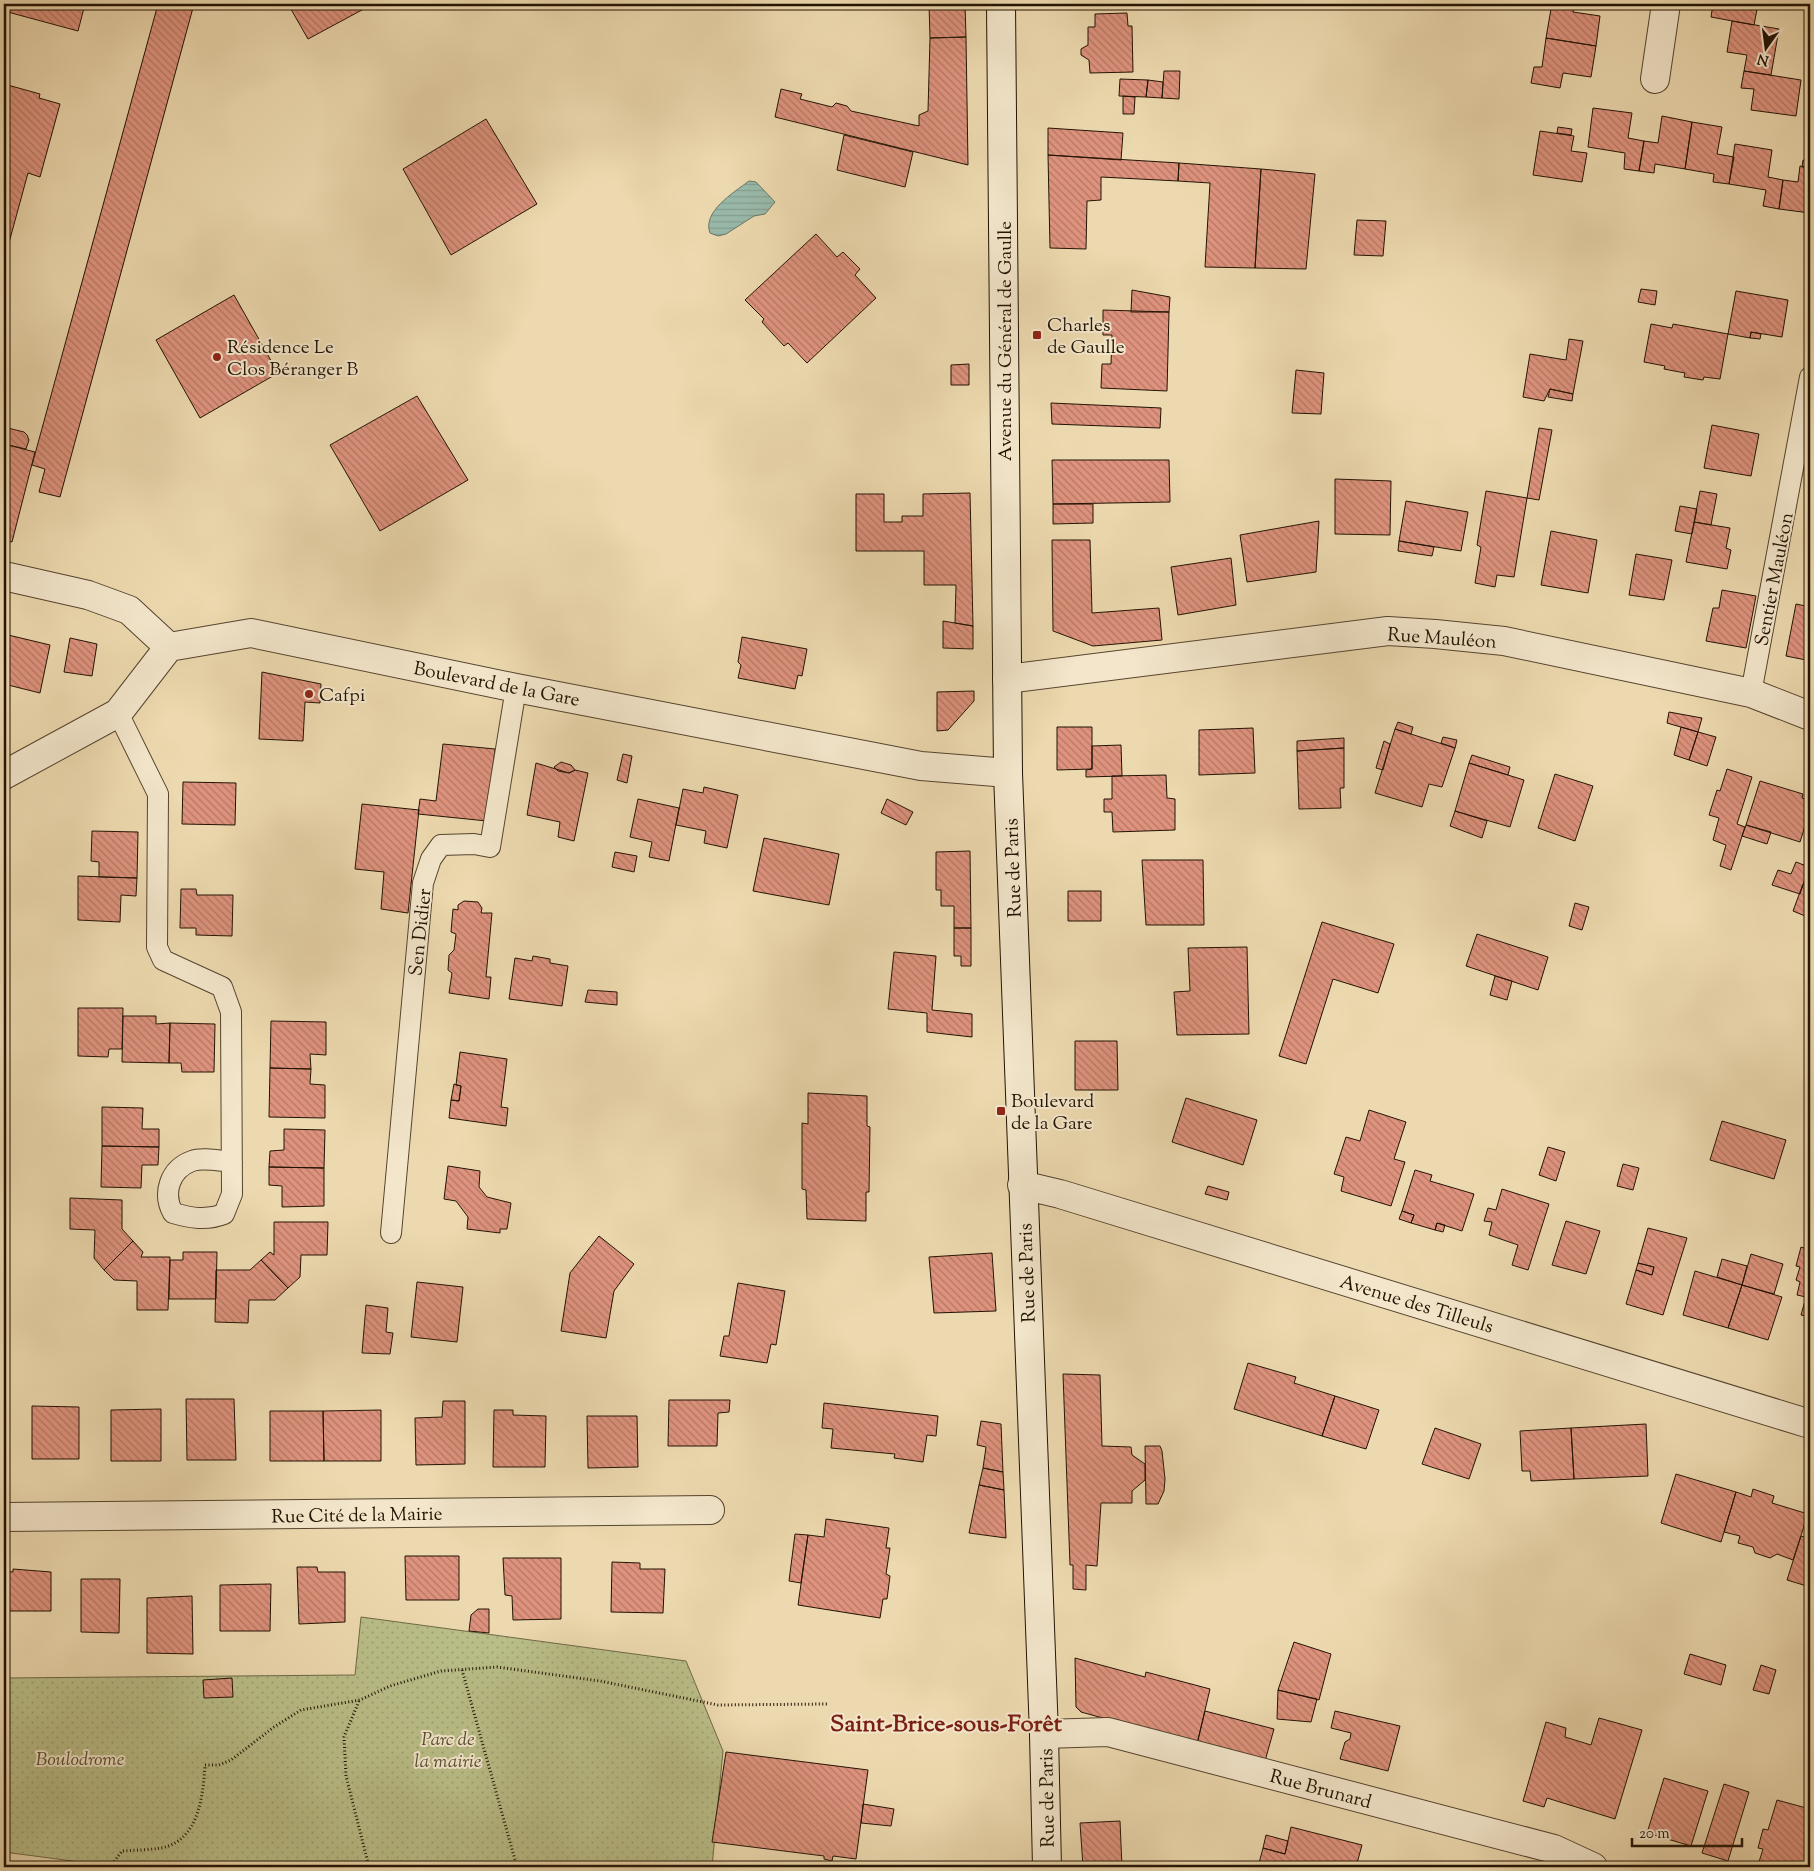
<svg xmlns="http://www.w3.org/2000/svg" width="1814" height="1871" viewBox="0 0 1814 1871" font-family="'Sorts Mill Goudy',serif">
  <defs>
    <pattern id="park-dots" width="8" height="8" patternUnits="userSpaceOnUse" patternTransform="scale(1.25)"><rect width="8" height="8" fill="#babf89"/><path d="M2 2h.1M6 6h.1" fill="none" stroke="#a0a375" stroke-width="1.8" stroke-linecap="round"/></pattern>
    <pattern id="water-rules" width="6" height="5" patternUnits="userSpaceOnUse" patternTransform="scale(1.25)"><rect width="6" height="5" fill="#99baaa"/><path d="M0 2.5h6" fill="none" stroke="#849f91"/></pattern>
    <pattern id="building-back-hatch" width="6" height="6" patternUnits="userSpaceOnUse" patternTransform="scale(1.25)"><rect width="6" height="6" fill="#df937e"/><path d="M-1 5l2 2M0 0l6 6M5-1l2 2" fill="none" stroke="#b47765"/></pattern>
  </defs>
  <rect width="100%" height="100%" fill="#edd9af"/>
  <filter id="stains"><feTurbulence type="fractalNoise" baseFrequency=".004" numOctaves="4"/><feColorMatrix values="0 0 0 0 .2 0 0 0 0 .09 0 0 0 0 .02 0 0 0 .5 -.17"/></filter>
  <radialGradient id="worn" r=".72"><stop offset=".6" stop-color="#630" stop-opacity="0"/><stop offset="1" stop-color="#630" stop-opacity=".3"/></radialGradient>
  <!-- park -->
  <path fill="url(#park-dots)" stroke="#6e6946" d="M361,1617L686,1661L723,1751L712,1867H136L103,1865L4,1852V1678L355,1675Z"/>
  <!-- water -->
  <path fill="url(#water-rules)" stroke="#697767" d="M749,181L756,182L775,202L765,214L754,216L726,234L718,236L710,233C702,212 733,193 749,181Z"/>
  <!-- building -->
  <path fill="url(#building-back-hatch)" stroke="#221303" d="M4,4H85L78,31L4,11Z
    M158,4H194L60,497L39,492L45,469L32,465Z
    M288,4H373L308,39Z
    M929,4H965L966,37L930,38Z
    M1544,4H1574L1573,12L1600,16L1596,46L1546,38L1551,9L1543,7Z
    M1713,4H1758L1754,25L1711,17Z
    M1127,13L1128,26H1132L1133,72L1090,73L1089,60L1081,55V49L1088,45V27H1095V14Z
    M1732,21L1779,29L1771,75L1744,71L1747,55L1727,52Z
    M966,37L968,165L775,117L781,89L802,94L800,99L832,107L836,103L847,106L851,111L919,126V115L928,111L930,38Z
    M1546,38L1596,46L1591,77L1563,73L1560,88L1531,83L1534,67H1542Z
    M1164,71H1180L1179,99L1162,98Z
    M1744,71L1801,80L1796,116L1751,110L1754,89L1741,88Z
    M1120,79L1148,80L1146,97L1119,96Z
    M1148,80L1163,82L1162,98L1146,97Z
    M4,84L40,94L39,98L60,104L40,177L28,173L4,261Z
    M1123,96L1135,97L1134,114H1123Z
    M1593,108L1632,113L1628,138L1644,141L1639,171L1624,169L1625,153L1588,147Z
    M1662,116L1692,122L1685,169L1655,164L1654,173L1639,171L1644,141L1658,143Z
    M486,119L537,204L451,255L403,169Z
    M1692,122L1722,127L1717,154L1734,157L1729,184L1713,182L1714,174L1685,169Z
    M1558,127L1572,129L1571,135L1557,133Z
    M1048,128L1123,133L1121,160L1048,155Z
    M1540,131L1574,136L1571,151L1587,153L1582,182L1533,175Z
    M844,135L913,152L905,187L837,170Z
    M1735,144L1772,150L1768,177L1783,180L1779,209L1763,206L1766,190L1729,184Z
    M1048,155L1179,163L1178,181L1101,177V200L1087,201L1086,249L1050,248Z
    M1803,160L1810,161V168L1802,167Z
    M1179,163L1261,169L1255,268L1205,267L1210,183L1178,181Z
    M1800,166L1810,168V213L1779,209L1783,180L1798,182Z
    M1261,169L1315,174L1306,269L1255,268Z
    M1357,220L1386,221L1383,256L1354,255Z
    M816,234L837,257L843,252L860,269L855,275L876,298L807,363L788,343L784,346L762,322L764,319L745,300Z
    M1641,289L1657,291L1655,305L1638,302Z
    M1132,290L1170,297L1169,312H1131Z
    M1736,291L1788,300L1782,337L1751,332L1750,338L1728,334Z
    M234,295L278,373L200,418L156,340Z
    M1103,310L1169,312L1167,391L1101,388L1102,364H1111L1112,335H1103Z
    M1651,324L1672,328L1673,324L1728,334L1720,379L1704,377L1703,380L1684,377L1685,373L1664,369L1665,366L1644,362Z
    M1751,332L1761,334L1760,339L1750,338Z
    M1569,339L1583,341L1573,394L1550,389L1544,401L1523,397L1530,354L1566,360Z
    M969,364V385H951V365Z
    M1296,370L1324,373L1321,414L1292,413Z
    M1550,389L1573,394L1572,401L1548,397Z
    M417,396L468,480L380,531L330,445Z
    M1051,403L1161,408L1160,428L1052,424Z
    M1712,425L1759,434L1751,476L1704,468Z
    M8,428L24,432L27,435L29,440L26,449L4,444V429Z
    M1539,428L1552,430L1539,500L1527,498Z
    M4,444L35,452L12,542L4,540Z
    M1052,460H1169L1170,502L1053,504Z
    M1335,479L1391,481L1390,535L1335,534Z
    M1486,491L1527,498L1514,577L1497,575L1495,587L1475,583L1481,547L1477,545Z
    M1700,491L1717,494L1711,525L1694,522Z
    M970,493L973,626L955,623L956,585H924V551H856V494H884V522H902V516H923V494Z
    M1406,501L1468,512L1461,551L1399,541Z
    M1053,504H1093V523L1053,524Z
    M1680,506L1697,509L1692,534L1675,531Z
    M1319,521L1316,572L1247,582L1240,535Z
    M1694,522L1730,528L1726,548L1731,550L1727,569L1686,562Z
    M1551,531L1597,540L1588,593L1541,585Z
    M1052,540H1090L1092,613L1159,608L1162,640L1093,646L1053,631Z
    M1399,541L1434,547L1432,556L1398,551Z
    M1636,554L1672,560L1664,600L1629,595Z
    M1231,558L1236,605L1178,615L1171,567Z
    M1722,590L1756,596L1746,648L1706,641L1713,608H1719Z
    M1796,604L1810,607V649H1808L1806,660L1786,656Z
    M943,621L973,626V649L943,648Z
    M4,634L50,645L40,693L4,684Z
    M742,637L807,649L802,676L798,675L795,689L738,678L741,665L738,662Z
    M70,638L97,644L92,676L64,672Z
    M1808,649H1810V660H1806Z
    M262,672L321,684L320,703L305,702L303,741L259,739Z
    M974,691V701L948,730L937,731V692Z
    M1669,712L1702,718L1698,732L1667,723Z
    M1398,722L1413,727L1411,734L1395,729Z
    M1057,727H1092V769L1057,770Z
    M1681,727L1698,732L1689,760L1674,755Z
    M1253,728L1255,773L1199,775V730Z
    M1395,729L1455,748L1442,787L1429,784L1422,807L1375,793Z
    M1698,732L1716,737L1707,766L1689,760Z
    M1443,737L1457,740L1455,748L1441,743Z
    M1344,738V748L1297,751V741Z
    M1384,741L1390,744L1383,770L1376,768Z
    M443,744L495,749L487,821L418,814L420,799L436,801Z
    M1121,745L1122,776L1086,777V770L1092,769V746Z
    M1344,748V788H1340L1341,808L1299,809L1297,751Z
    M623,754L632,756L627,783L617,780Z
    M1472,755L1510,767L1508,775L1469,763Z
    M561,762L571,765L575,770L569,773L558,771L554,767Z
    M536,763L569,773L575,770L588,773L574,841L558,837L560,822L527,815Z
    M1469,763L1524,780L1510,827L1455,811Z
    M1727,769L1752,777L1737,824L1745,827L1731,870L1720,866L1726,845L1713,840L1719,818L1709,815L1717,790L1720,791Z
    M1555,774L1593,786L1575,841L1538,828Z
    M1166,775L1167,798L1175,799V830L1113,832L1112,812H1104V799H1112V776Z
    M1760,781L1803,794L1802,798L1810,801V810L1800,842L1746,825Z
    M183,782L236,783L235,825L182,824Z
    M704,787L738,795L727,848L704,843L706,831L676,825L683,789L703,793Z
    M638,799L679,808L669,861L649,857L652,842L630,837Z
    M887,799L913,812L906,825L881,813Z
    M362,804L419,810L408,913L381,909L384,872L355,869Z
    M1455,811L1487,821L1482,838L1450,826Z
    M1746,825L1771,832L1767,844L1742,836Z
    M92,831L138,832L137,878L99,877V862L91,861Z
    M764,838L839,854L829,905L753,891Z
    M970,851L971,928H954V906H941V890H936V852Z
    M615,852L637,856L634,872L612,867Z
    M1142,860H1203L1204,925H1146Z
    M1796,862L1809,867L1800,894L1772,885L1778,870L1791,874Z
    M78,876L137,878L136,896L121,895L120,922L78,920Z
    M1803,884L1810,886V918L1793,911Z
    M181,889H196L197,895H233L232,936L196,935V928H180Z
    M1068,891H1101V921H1068Z
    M464,901L478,902L482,908L481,913H492L486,977H491L489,999L449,993L452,973L448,970L449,955L454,950L456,934L451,932L453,909L458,910V905Z
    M1575,903L1589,907L1582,930L1569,926Z
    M1322,922L1394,944L1378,993L1333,979L1306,1064L1279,1056Z
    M954,928H971V966H961V956H954Z
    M1477,934L1548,957L1538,990L1466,966Z
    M1247,947L1249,1034L1177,1035L1174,992L1190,991L1188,948Z
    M894,952L936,956L932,1010L972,1014V1037L927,1032V1013L888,1009Z
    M533,956L550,959V963L568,966L562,1006L509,999L515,958L532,961Z
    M1495,976L1512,981L1507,1000L1490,995Z
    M588,990L617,992V1005L585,1002Z
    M78,1008H123L122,1049H109L108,1057L78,1056Z
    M123,1016H156V1024L170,1023L169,1063L122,1062Z
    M271,1021L326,1022V1055L310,1054L311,1069L270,1068Z
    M170,1023L215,1024L214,1072H182L181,1063H169Z
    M1075,1041H1117L1118,1090H1075Z
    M460,1052L507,1059L501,1107L508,1108L506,1126L449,1118L451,1100L459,1101L461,1086L456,1085Z
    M270,1068L311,1069L310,1084L325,1085V1118L269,1117Z
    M454,1084L461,1086L459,1101L451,1100Z
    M808,1093L867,1096V1126L870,1127L869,1192H866V1221L807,1219L806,1190L802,1189V1123L808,1124Z
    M1186,1098L1257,1120L1243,1165L1172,1142Z
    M102,1107L143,1108L142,1129H159V1147L102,1146Z
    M1369,1110L1406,1122L1394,1159L1405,1162L1391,1206L1341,1191L1344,1177L1334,1174L1346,1137L1360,1141Z
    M1722,1121L1786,1140L1774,1179L1710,1160Z
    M284,1129L325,1130L324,1168L269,1167L270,1151L284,1150Z
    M102,1146L159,1147L158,1165H142L141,1188L101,1187Z
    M1548,1147L1565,1152L1556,1181L1539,1175Z
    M1623,1164L1639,1168L1633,1190L1617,1186Z
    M448,1166L480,1171L479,1187L487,1197L511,1203L507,1229H500V1233L467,1229L468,1217L456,1201L444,1199Z
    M269,1167L324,1168V1206L282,1207V1186L269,1185Z
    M1415,1170L1432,1175L1430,1181L1474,1194L1462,1231L1437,1223L1435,1230L1411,1223L1414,1215L1402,1211Z
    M1208,1186L1229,1192L1227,1200L1205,1194Z
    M1502,1189L1549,1204L1528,1270L1512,1265L1518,1245L1489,1235L1492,1222L1484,1221L1488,1208L1496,1210Z
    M70,1198L122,1200V1229L133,1241L104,1270L94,1258L95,1230L70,1229Z
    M1402,1211L1414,1215L1411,1223L1399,1219Z
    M1566,1221L1600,1231L1586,1274L1552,1265Z
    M274,1222H328L327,1255H301L300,1277L288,1288L261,1260L270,1252L274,1255Z
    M1437,1223L1445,1225L1443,1232L1435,1230Z
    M1648,1228L1687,1238L1663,1315L1626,1304L1636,1270L1652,1275L1654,1267L1638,1263Z
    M599,1236L634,1264L614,1291L606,1338L561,1331L570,1273Z
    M133,1241L143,1252L141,1257H170L168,1310H137V1281L114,1280L104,1270Z
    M1801,1247L1810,1250V1248V1283L1806,1297L1797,1295L1800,1282L1796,1280L1800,1267L1796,1266Z
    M183,1252H217L216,1299H169L170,1260H183Z
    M992,1253L996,1311L934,1313L929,1257Z
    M1751,1254L1783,1264L1774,1294L1742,1285Z
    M1722,1259L1747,1266L1742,1285L1717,1277Z
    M261,1260L288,1288L275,1300H249L248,1323L215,1322L216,1270H250Z
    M1638,1263L1654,1267L1652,1275L1636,1270Z
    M1695,1271L1742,1285L1728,1328L1683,1315Z
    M417,1282L463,1287L457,1342L411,1337Z
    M738,1283L785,1291L776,1345L771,1344L767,1363L720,1356L724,1336H729Z
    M1810,1283V1317L1801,1315Z
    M1742,1285L1782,1297L1768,1340L1728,1328Z
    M366,1305L388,1308L386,1332L393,1333L390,1354L362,1353Z
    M1248,1363L1296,1377L1294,1383L1335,1396L1322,1436L1234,1409Z
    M1063,1374L1100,1375L1102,1446L1131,1447L1132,1455L1145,1464V1480L1132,1491V1503H1101L1097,1566L1086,1565V1590L1073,1589V1565H1070Z
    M1335,1396L1379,1410L1366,1449L1322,1436Z
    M186,1399H234L236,1460H187Z
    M669,1400H730L729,1412L718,1413L717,1446H668Z
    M443,1401H465V1464L416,1465L415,1418L442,1417Z
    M824,1403L938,1416L936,1436L927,1435L923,1462L894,1458L895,1454L831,1448L833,1429L822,1428Z
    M32,1406L79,1407V1459H32Z
    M161,1409V1461H111V1410Z
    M381,1410V1461H324L323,1411Z
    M494,1410H513V1415L546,1416L545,1467H493Z
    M270,1411H323L324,1461H270Z
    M4,1412H6L7,1463H4Z
    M587,1416H637L638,1467L588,1468Z
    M981,1421L1001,1424L1003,1472L983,1468L986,1447L977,1445Z
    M1646,1424L1648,1476L1574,1479L1571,1428Z
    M1435,1428L1481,1444L1469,1479L1422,1464Z
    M1571,1428L1574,1479L1531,1481L1530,1471H1522L1520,1431Z
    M1145,1446H1160L1162,1451L1165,1479L1164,1491L1158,1504H1146Z
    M983,1468L1003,1472L1004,1490L979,1485Z
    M1676,1474L1736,1492L1721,1542L1661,1523Z
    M979,1485L1004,1490L1006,1538L969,1533Z
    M1753,1489L1774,1496L1772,1503L1808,1514L1793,1560L1777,1554L1770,1558L1755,1553L1753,1547L1738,1543L1740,1536L1724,1532L1736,1492L1751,1497Z
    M826,1519L889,1528L886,1548H890L886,1574L890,1576L887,1599H883L880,1618L798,1605L808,1535L824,1537Z
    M795,1534L808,1535L801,1583L789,1581Z
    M1801,1536L1810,1539V1587L1787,1580Z
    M405,1556H459V1600H406Z
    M503,1558H561V1619L513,1620L512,1596L505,1595Z
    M612,1562L640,1563V1569H665L663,1613L611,1612Z
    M297,1567H317L318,1572H345V1622L299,1624Z
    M13,1569L51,1572V1611H4V1571L13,1572Z
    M81,1579H120L119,1633L81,1632Z
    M271,1584L270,1631H220V1585Z
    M192,1596L193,1654L147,1653V1598Z
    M478,1609H489V1633L469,1631L471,1615Z
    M1294,1642L1331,1654L1319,1700L1278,1690Z
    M1690,1654L1726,1665L1721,1685L1684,1674Z
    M1075,1658L1145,1677L1146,1672L1210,1689L1197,1744L1081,1712L1076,1707Z
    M1761,1665L1776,1670L1769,1694L1753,1690Z
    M232,1678L233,1697L204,1698L203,1680Z
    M1278,1690L1317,1699L1311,1722L1277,1719Z
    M1205,1711L1274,1729L1265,1761L1197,1744Z
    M1335,1711L1400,1726L1388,1771L1340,1759L1345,1742L1350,1739L1351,1733L1331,1728Z
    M1599,1718L1642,1730L1615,1819L1547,1798L1544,1807L1523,1801L1546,1722L1566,1728L1565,1737L1591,1745Z
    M726,1752L868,1770L856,1859L833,1856L832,1861L824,1859V1856L712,1842Z
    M1664,1778L1708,1791L1691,1846L1647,1833Z
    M1724,1784L1749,1792L1728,1861L1702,1853Z
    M1777,1800L1810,1809V1859L1808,1867L1758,1865L1763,1849L1758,1848L1763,1829L1768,1830Z
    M863,1804L894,1809L891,1826L861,1823Z
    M1120,1821L1122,1867H1083L1080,1823Z
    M1291,1827L1362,1845L1356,1867H1258L1263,1848L1285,1854Z
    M1266,1835L1288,1841L1285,1854L1263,1848Z
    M1699,1862L1709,1865V1867H1698Z
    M1225,1863L1242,1867H1224Z"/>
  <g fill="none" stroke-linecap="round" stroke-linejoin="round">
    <defs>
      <path id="lane" d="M1751,693L1810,377
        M118,713L158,794L157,947L163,960L222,987L231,1012L232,1194L224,1214C206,1221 191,1218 173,1213C162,1193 170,1169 192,1161C203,1157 220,1161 232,1162
        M391,1233L423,883L431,859L441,845L474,844L490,847L516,688"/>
      <path id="street" d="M1655,79L1666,4
        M4,576L88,595L129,610L169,647L251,633L516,688L921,766L1008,773
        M1007,679L1388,631L1435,634L1504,641L1751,693L1810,716
        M4,775L118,713L169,647
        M1022,1185L1060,1194L1810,1424
        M4,1517L710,1510
        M1044,1734L1108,1732L1554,1849L1593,1867"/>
      <path id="secondary" d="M1001,4L1008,773L1044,1734L1047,1867"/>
    </defs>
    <!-- lane casing -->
    <use href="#lane" stroke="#55442e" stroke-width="22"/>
    <!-- street casing -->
    <use href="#street" stroke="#55442e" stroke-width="30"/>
    <!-- secondary casing -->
    <use href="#secondary" stroke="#221303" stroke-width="30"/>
    <!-- path -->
    <path stroke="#221303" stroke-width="3" stroke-dasharray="1 2.5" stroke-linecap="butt" d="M462,1670L517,1867
      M359,1701L344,1737L346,1776L369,1867
      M4,1864L28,1867
      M110,1867L122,1851C135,1850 149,1850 161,1848C199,1841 203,1796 205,1765H219L231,1760L274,1727L301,1710L360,1700L390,1686L441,1671L497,1667L600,1681L718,1705L828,1704"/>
    <!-- lane -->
    <use href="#lane" stroke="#f3e6cb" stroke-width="20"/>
    <!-- street -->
    <use href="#street" stroke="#f3e6cb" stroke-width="28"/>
    <!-- secondary -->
    <use href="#secondary" stroke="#f3e6cb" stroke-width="28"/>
  </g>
  <!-- markers -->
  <g fill="#8f2418" stroke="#f3e6cb" stroke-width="2">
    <rect x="1032" y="330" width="10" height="10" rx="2.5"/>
    <circle cx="217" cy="357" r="5"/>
    <circle cx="309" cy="694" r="5"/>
    <rect x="996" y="1106" width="10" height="10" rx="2.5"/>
  </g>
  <g text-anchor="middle" stroke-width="4" stroke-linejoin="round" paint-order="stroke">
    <!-- poi labels -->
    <g font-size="19" fill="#221303" stroke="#f3e6cb" text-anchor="start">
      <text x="1047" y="331">Charles<tspan x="1047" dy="22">de Gaulle</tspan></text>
      <text x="227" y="353">Résidence Le<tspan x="227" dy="22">Clos Béranger B</tspan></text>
      <text x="319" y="701">Cafpi</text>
      <text x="1011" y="1107">Boulevard<tspan x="1011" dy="22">de la Gare</tspan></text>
    </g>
    <!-- street labels -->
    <g font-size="19" fill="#221303" stroke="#f3e6cb">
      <text transform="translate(1004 341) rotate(-90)" y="7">Avenue du Général de Gaulle</text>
      <text transform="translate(1773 579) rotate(-79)" y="7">Sentier Mauléon</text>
      <text transform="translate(1442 637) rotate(4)" y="7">Rue Mauléon</text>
      <text transform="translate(497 683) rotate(11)" y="7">Boulevard de la Gare</text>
      <text transform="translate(1012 868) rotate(-92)" y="7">Rue de Paris</text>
      <text transform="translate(419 932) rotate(-84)" y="7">Sen Didier</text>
      <text transform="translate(1026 1273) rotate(-92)" y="7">Rue de Paris</text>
      <text transform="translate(1417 1303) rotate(17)" y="7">Avenue des Tilleuls</text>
      <text transform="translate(357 1514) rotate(-1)" y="7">Rue Cité de la Mairie</text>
      <text transform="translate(1321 1788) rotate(15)" y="7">Rue Brunard</text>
      <text transform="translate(1046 1798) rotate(-91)" y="7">Rue de Paris</text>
    </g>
    <!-- park labels -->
    <g font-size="19" font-style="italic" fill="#574f32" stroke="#f3e6cb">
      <text x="448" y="1745">Parc de<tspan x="448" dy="22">la mairie</tspan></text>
      <text x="80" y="1765">Boulodrome</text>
    </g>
    <!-- district labels -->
    <g font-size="24" font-weight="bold" fill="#7a1f14" stroke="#f3e6cb">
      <text x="946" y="1731">Saint-Brice-sous-Forêt</text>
    </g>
  </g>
  <!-- margin -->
  <rect width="1814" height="1871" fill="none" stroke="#edd9af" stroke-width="20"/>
  <rect x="5" y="5" width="1804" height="1861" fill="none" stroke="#221303" stroke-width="2.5"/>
  <rect x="10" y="10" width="1794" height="1851" fill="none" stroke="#221303"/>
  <!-- north arrow -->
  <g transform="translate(1766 48) rotate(194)" stroke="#f3e6cb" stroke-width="4" paint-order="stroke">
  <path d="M0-4L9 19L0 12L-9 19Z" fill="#221303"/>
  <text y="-8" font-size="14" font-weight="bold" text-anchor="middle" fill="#221303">N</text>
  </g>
  <!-- scale -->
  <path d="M1632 1838v8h110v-8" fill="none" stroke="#221303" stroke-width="2.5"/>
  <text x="1639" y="1838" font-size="15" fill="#221303" stroke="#f3e6cb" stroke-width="4" paint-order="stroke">20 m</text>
  <rect width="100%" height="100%" filter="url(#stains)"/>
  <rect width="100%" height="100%" fill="url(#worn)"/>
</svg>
